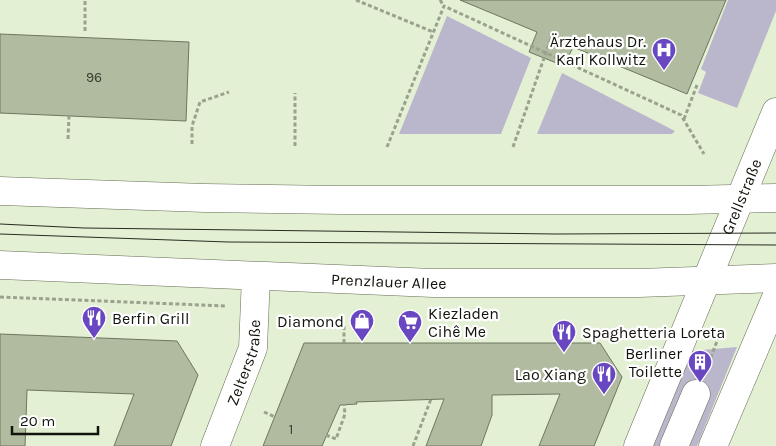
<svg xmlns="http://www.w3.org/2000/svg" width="776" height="446" viewBox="0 0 776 446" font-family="Karla,sans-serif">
  <rect width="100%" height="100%" fill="#e4f0d4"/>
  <!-- green -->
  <path fill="#bab7cd" d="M728,0H776V11L737,108L698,93L706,72L701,69Z
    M447,16L531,58L501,134H399Z
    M562,73L675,131L672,134H537Z
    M737,347L697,446H651L690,351Z"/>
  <!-- building -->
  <path fill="#b0bba0" stroke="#6c775e" d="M460,0H726L687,94L573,47L564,66L529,52L537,32Z
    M0,34L189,42L186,121L0,113Z
    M0,334L177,341L198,375L171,446H114L134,394L27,390L25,446H0Z
    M304,343H600L622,377L594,446H539L560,394L492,395V415L481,446H426L444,399L356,402L357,404L340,405L322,446H263Z"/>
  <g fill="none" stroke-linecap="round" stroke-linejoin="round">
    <defs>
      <g id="minor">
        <path id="s1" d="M215,446L253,348L256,276"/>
        <path id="s2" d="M638,446L776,112"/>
        <path d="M674,446L696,394"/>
        <path d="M713,446L776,298"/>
      </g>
      <g id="major">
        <path d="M0,191L205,198L341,200H687L776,198"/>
        <path id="s3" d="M0,265L433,283H639L776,278"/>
      </g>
    </defs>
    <!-- minor casing -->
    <use href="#minor" stroke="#636d54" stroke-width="29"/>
    <!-- major casing -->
    <use href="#major" stroke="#636d54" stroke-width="29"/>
    <!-- path -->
    <path stroke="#99a28d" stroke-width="3" stroke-dasharray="4 2.5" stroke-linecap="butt" d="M356,0L433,32
      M440,0L444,6
      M85,31V0
      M684,119L697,85
      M68,139L69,116
      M192,144V126L200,102L229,92
      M295,146V93
      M387,147L444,6L681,115L704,154
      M513,147L551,38
      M0,297L227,306
      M344,326V343
      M706,370L722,328
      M264,412L275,417
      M326,435L336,439L345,414L344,404
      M413,446L431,399"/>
    <!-- minor -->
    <use href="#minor" stroke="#fff" stroke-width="28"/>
    <!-- major -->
    <use href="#major" stroke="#fff" stroke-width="28"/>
    <!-- tram -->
    <path stroke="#272b20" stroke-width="1" d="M0,224L84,228L556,234L776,233
      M0,234L228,242L776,245"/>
  </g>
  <!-- icons -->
  <defs>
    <symbol id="hospital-pin" viewBox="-11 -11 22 30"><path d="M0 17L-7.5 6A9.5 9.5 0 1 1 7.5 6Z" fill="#6847c0" stroke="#fff"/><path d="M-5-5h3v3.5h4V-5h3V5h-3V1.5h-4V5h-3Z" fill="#fff"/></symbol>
    <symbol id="restaurant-pin" viewBox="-11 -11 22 30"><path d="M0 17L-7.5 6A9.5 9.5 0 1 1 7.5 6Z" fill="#6847c0" stroke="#fff"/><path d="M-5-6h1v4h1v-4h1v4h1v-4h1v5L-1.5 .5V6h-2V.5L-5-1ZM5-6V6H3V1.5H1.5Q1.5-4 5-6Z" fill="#fff"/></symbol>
    <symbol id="shop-pin" viewBox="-11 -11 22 30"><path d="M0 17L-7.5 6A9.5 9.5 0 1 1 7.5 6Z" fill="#6847c0" stroke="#fff"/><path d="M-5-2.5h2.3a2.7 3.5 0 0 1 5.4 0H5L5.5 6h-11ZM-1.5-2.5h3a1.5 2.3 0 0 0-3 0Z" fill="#fff"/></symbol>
    <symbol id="supermarket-pin" viewBox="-11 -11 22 30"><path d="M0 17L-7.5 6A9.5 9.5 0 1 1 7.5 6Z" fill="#6847c0" stroke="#fff"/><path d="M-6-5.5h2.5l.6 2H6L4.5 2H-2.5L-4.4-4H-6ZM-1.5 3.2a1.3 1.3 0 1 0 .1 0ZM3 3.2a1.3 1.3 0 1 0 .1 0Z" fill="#fff"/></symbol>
    <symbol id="building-pin" viewBox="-11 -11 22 30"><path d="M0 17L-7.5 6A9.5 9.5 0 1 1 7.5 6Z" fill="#6847c0" stroke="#fff"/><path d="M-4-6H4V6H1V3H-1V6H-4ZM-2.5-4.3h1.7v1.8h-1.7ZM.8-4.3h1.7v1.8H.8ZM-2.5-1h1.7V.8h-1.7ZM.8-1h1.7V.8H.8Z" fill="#fff"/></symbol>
  </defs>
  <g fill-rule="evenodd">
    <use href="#hospital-pin" x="650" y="36" width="28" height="38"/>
    <use href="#restaurant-pin" x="80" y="304" width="28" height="38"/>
    <use href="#shop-pin" x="348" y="307" width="28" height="38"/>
    <use href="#supermarket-pin" x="396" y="308" width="28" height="38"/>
    <use href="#restaurant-pin" x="550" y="318" width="28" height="38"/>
    <use href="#building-pin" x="686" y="348" width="28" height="38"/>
    <use href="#restaurant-pin" x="590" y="360" width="28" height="38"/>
  </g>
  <g text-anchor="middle" stroke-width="4.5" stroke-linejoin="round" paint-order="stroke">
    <!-- number labels -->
    <g font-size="14" fill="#393e30">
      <text x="94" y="82">96</text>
      <text x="291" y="434">1</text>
    </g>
    <!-- poi labels -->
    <g font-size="16" fill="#11140b" stroke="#fff" text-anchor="end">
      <text x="646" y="47">Ärztehaus Dr.<tspan x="646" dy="18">Karl Kollwitz</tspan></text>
      <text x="428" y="319" text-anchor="start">Kiezladen<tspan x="428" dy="18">Cihê Me</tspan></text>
      <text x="112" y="324" text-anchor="start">Berfin Grill</text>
      <text x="344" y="327">Diamond</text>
      <text x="582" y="338" text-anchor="start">Spaghetteria Loreta</text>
      <text x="682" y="359">Berliner<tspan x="682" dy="18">Toilette</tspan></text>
      <text x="586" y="380">Lao Xiang</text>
    </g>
    <!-- street labels -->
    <g font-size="16" fill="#11140b" stroke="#fff">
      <text dy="6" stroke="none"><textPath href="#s2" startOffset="270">Grellstraße</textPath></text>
      <text dy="6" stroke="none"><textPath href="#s3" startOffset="389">Prenzlauer Allee</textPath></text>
      <text dy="6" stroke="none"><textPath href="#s1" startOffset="89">Zelterstraße</textPath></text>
    </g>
  </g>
  <!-- scale -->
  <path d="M12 426v8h86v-8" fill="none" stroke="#11140b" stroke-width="2.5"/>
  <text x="20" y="426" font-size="15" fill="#11140b" stroke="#ffffff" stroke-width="4" paint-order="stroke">20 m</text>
</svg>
